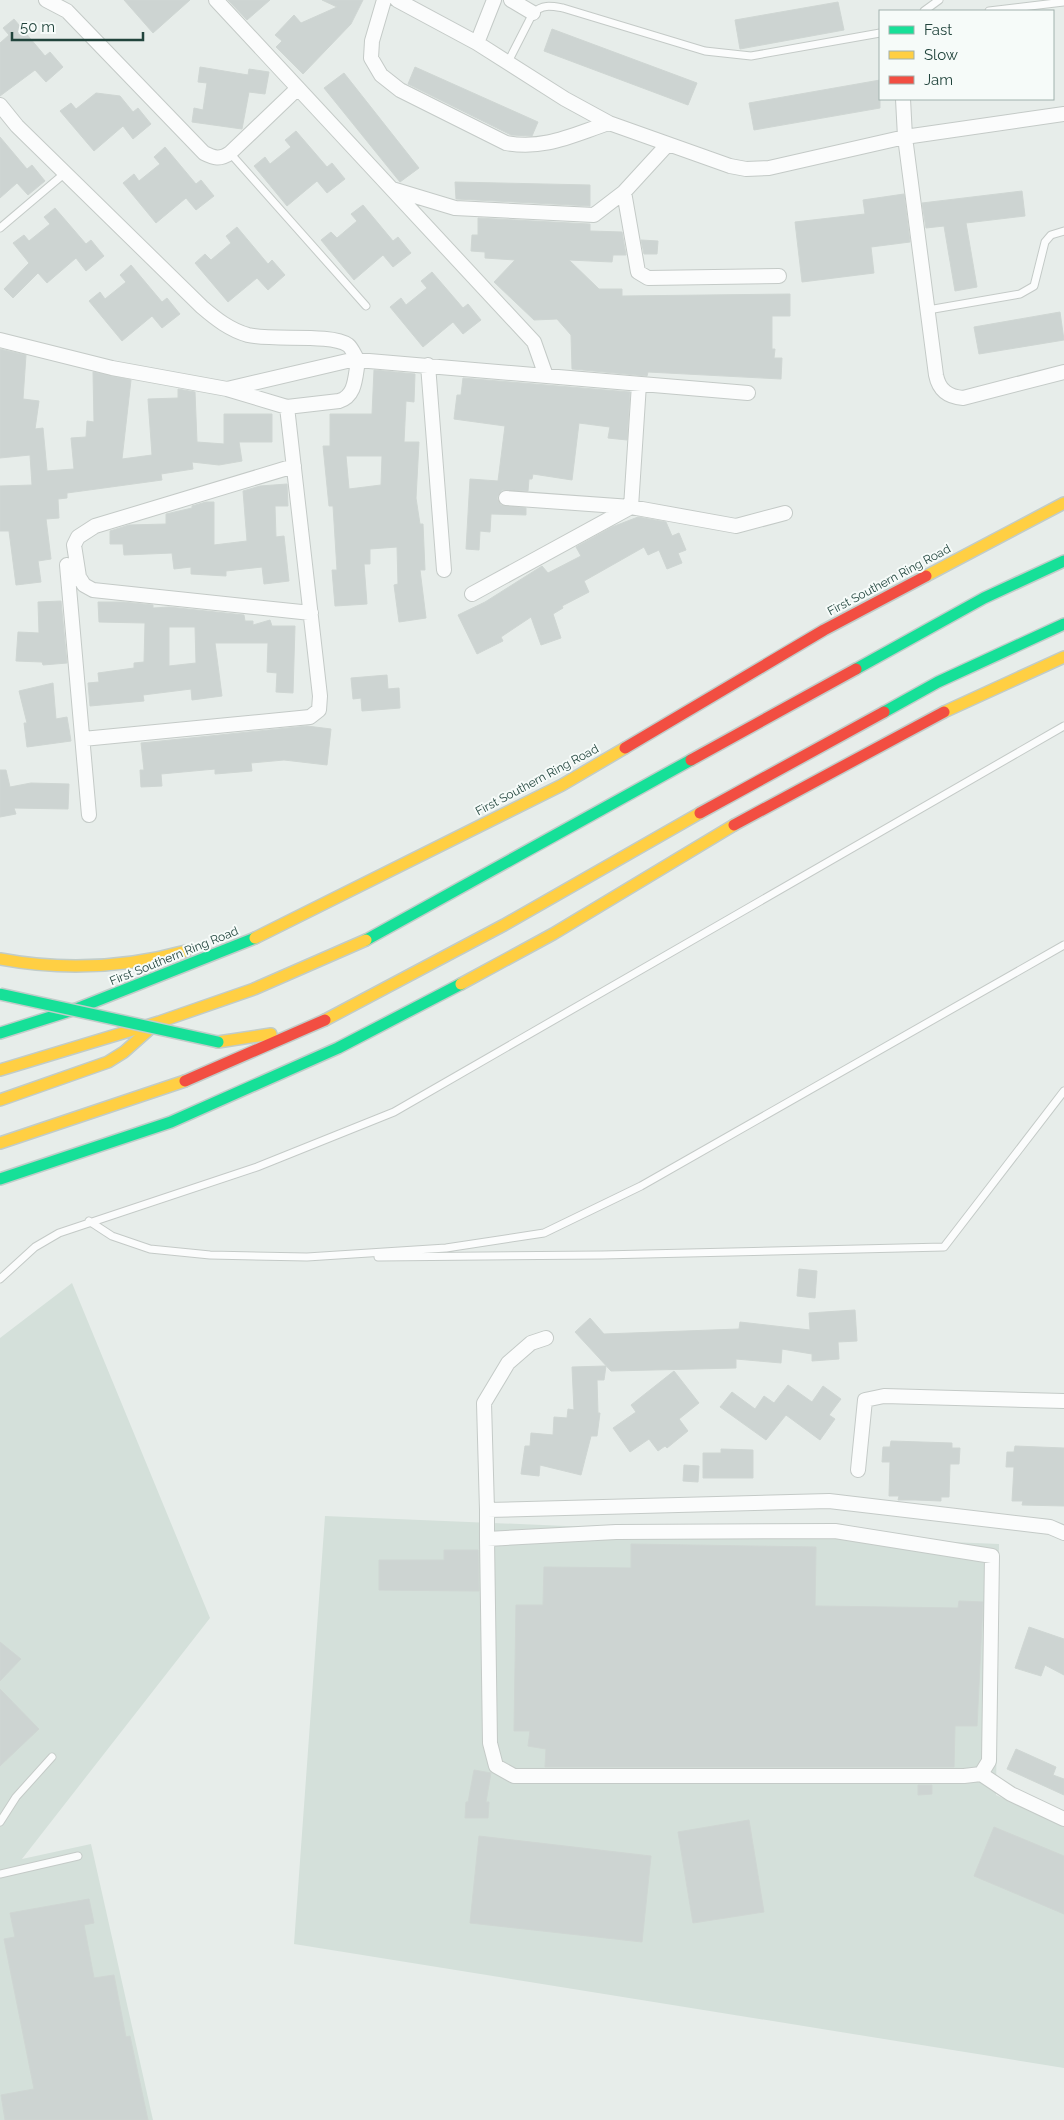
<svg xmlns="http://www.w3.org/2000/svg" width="1064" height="2120" viewBox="0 0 1064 2120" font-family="Raleway,sans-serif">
  <rect width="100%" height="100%" fill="#e7edea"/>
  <!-- built -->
  <path fill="#d4e0da" d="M72,1283L210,1618L22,1859L91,1844L153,2120H0V1338Z
    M325,1516L999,1544L996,1795L1064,1827V2068L294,1944Z"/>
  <!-- building -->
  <path fill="#cdd4d2" stroke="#cfd6d3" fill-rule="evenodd" d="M124,0H190L153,33Z
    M228,0H270L247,20Z
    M322,0H363L351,24L303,74L276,47L282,41L275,35L294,15L301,23L337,7Z
    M838,2L844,30L740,49L735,20Z
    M14,19L45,56L50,52L63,67L46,82L35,70L0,96V43L9,35L3,28Z
    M552,29L697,83L688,105L544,51Z
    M200,67L248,75L249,69L269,72L265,94L249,92L242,129L192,122L194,108L203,110L207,83L198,82Z
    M415,67L538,122L532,136L511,135L408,84Z
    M344,73L419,168L400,182L324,88Z
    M880,80V108L754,130L749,103Z
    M96,93L120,96L133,112L138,108L151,124L133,139L123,126L94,151L60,111L71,103L76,109Z
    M296,131L327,167L332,163L345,179L327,193L317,181L287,206L254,166L265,157L270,164L291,147L285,140Z
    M0,137L27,169L32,165L45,181L28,195L17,183L0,198Z
    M165,147L196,184L201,180L214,196L196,210L186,198L156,223L123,183L134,174L139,181L160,164L154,157Z
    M455,182L590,185V206L456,199Z
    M1022,191L1025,216L966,223L977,287L955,291L944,226L926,228L922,203Z
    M904,194L910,242L871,247L874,273L802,282L795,222L865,214L863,200Z
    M363,205L393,241L398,237L411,253L393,267L383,255L354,280L321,240L331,232L337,238L357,221L351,214Z
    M55,208L86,244L91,240L104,256L86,271L76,258L47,283L38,273L13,298L4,289L29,263L13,243L24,235L29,241L50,224L44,217Z
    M478,218L590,224V231L622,232L626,255H613L612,262L569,260L599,289H622V296L790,294V316H772V349H775L774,358H782L781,379L648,372L647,376L572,369L571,335L557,319L534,320L494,282L515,260L485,258V252L471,251L472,235H478Z
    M237,227L268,264L272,260L285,275L268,290L257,278L228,302L195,263L205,254L211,260L231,243L226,236Z
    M641,240L658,241L657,254H644Z
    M131,265L162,302L167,298L180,314L162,328L152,316L122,341L89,301L100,292L105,299L126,282L120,275Z
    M432,272L463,308L468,304L481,320L463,334L453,322L423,347L390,307L401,298L406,305L427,288L421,281Z
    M1060,312L1064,340L979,354L974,327Z
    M0,349L26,355L23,399L39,401L35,429L43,428L47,471L74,469L71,438L86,437L87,421L94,422L93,372L131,380L122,459L152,455L148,399L178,398V389L195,392L197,442L224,444V414H272V442H239L242,461L219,465L192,462L193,469L161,474L162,480L67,493V498L58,499L59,518L46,519L51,559L38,561L41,582L16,585L9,531H0V486L32,485L30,455L0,458Z
    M374,370L415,374L414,402L406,401L404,442H419L416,498L420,524H423L425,570H420L426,618L399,622L394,585L398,584L397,547L370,549V564H364L367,604L335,606L332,570H337L333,506H329L323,446H330V414H372ZM346,456H382L381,485L349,489Z
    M463,378L630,392L627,440L608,438L610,427L579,423L572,480L533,474L532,479H529L528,491L502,490L497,498L501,505L526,508V515L491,514L490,532L480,531L479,550L466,549L470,479L498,481L505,426L454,419L457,395H461Z
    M287,484L288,506H275L276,537L284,536L289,581L264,584L262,567L226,571V576L191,574V567L174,569L172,553L124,555L123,544H110V531L129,525L166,524V514L192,508V506L206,502H214V545L247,541L243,491L260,486Z
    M638,517L666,522L672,536L679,533L686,550L678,553L682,563L667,569L659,550L648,555L644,547L584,581L589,592L562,606L563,608L553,614L561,638L541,645L531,617L501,637L503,641L477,654L458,615L485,602L542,566L548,573L581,556L576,547L612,527Z
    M61,601L67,663L43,665L42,662L16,661L18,632L39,633L38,602Z
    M98,602H123L153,605V608L169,607L244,615L245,621H253V625L270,620L272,626H295L293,693L276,692L277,673L267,672L268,643H215L222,696L192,700L191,689L143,695L144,701L90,706L88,683L99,682L98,673L134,668V663L144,662L145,623L99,622ZM169,627H195L196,663L169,666Z
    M387,675L388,689L399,688L400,708L362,711L361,698L353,699L351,678Z
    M53,683L56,719L67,717L71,741L27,747L24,723H27L19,691Z
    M307,726L331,729L327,765L284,760L251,763L252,771L215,774V769L161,774L162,786L141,787L140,770H144L141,743Z
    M0,770H6L10,787L31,783L69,784L68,809L14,808L16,814L0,817Z
    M799,1269L817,1271L815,1298L797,1296Z
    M855,1310L857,1341L838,1342L839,1359L812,1361V1354L782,1349L781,1363L736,1359V1368L611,1371L575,1332L590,1318L604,1334L739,1329L740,1322L810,1330L809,1313Z
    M606,1366L604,1380H597L598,1413H600L597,1436H591L581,1475L540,1465L539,1476L521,1474L525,1446H530L531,1433L553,1435L554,1417L567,1418L568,1409L574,1410L572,1367Z
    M674,1371L699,1403L679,1419L688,1431L667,1448L665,1446L658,1451L649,1439L630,1452L613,1428L636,1412L631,1405Z
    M788,1385L812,1402L823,1386L841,1399L829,1415L835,1419L820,1440L786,1415L766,1440L720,1407L732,1392L755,1409L764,1396L774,1403Z
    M891,1441L952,1443V1448H960L959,1464H950L949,1497H941V1501L916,1500H898L899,1496H889L890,1462H882L883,1447H890Z
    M1015,1446L1064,1448V1506L1022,1505L1023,1501H1012L1014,1467H1006L1007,1452H1014Z
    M721,1449L753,1450V1478H703V1453H721Z
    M684,1465L699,1466L698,1482L683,1481Z
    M631,1544L816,1547L815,1606L958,1608L959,1601L983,1602L977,1726H955L954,1767H545L546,1749L528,1746L530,1731H514L516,1605H543L544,1567L631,1568Z
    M444,1550H478L479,1591L379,1590V1560H444Z
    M1029,1627L1064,1639V1675L1045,1665L1041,1676L1015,1668Z
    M0,1642L21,1659L0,1681Z
    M0,1689L39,1729L0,1766Z
    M1016,1749L1056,1767L1053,1775L1064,1779V1795L1007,1769Z
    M474,1770L491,1773L486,1802H489L488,1818H465L466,1802H468Z
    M918,1785H932V1794L918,1795Z
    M749,1820L764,1912L693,1923L678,1832Z
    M994,1827L1064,1856V1914L974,1876Z
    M479,1836L651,1856L642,1942L470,1923Z
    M89,1899L94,1923L84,1925L94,1978L114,1975L126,2037L130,2036L148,2120H5L1,2095L34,2089L4,1939L15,1937L10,1913Z"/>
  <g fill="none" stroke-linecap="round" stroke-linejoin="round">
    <defs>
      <path id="lane" d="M924,11L939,0
        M989,11L1064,2
        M508,62L533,13C543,4 551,6 563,8L705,51L751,56L880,33
        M230,153L366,306
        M0,228L65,173
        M928,310L1020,294L1034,286L1045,242L1051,235L1064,231
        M89,1221L112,1236L150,1249L210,1255L307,1257L446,1248L544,1233L641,1186L1064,945
        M378,1257L602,1255L944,1247L1064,1091
        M0,1279L35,1247L59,1233L257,1167L394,1112L1064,726
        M0,1822L16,1797L52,1757
        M0,1874L78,1856"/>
      <path id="street" d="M46,0L67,11L204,153C214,158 220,160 230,153L298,88
        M216,0L534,342L546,376
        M384,0L372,41L371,58L381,75L400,90L506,143C545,150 572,135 609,123
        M397,0L477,43L565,99L609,123L730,166L746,169L769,168L905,137L1064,114
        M511,0L533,13
        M477,43L494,0
        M903,99L905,137L936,375C939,390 948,397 963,398L1064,372
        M0,105L17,126L202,307C216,319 230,330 248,335C272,341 331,333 348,345C352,348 355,356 358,361C355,377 356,396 339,401L287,407L227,389
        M392,189L455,208L594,215L624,192L668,144
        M624,192L638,272L648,278L779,276
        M0,340L112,368L227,389L347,361H369L748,393
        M428,365L444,570
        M294,466L95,526L78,537L74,545L79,577L84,585L93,590L311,613
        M506,498L631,507L639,384
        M67,565L89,815
        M472,594L631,507L736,526L785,513
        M83,739L310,717L319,710L320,696L287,407
        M858,1470L865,1400L884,1396L1064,1401
        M487,1510L484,1403L508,1363L531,1343L546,1338
        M487,1539L616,1532L835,1531L992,1556L989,1761L981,1774L964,1776H514L496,1766L490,1743L487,1539V1510L829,1501L1050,1527L1064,1533
        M981,1774L1011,1794L1064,1819"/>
      <path id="fast" d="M856,669L984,598L1064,561
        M884,712L938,682L1064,624
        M366,940L691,760
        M0,1033L76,1009L255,938
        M0,1179L171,1122L338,1048L461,984"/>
      <path id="slow" d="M926,576L1064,503
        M944,712L1064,657
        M255,938L562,785L625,748
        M0,959C64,971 124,968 186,951
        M461,984L553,934L734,825
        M325,1020L504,925L700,813
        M218,1042L271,1034
        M0,1070L159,1022L254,989L366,940
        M0,1100L108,1062L124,1052L151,1028
        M0,1143L185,1081"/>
      <path id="jam" d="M625,748L824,630L926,576
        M691,760L856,669
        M700,813L884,712
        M734,825L944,712
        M185,1081L325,1020"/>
    </defs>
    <!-- lane casing -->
    <use href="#lane" stroke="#c4cac7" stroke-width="9"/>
    <!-- street casing -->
    <use href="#street" stroke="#c4cac7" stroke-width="16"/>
    <!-- fast casing -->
    <use href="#fast" stroke="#c1ccc9" stroke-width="14"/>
    <!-- slow casing -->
    <use href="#slow" stroke="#c1ccc9" stroke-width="14"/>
    <!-- jam casing -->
    <use href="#jam" stroke="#c1ccc9" stroke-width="14"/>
    <!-- lane -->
    <use href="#lane" stroke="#fbfcfc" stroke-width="7"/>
    <!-- street -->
    <use href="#street" stroke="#fbfcfc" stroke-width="14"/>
    <!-- fast -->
    <use href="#fast" stroke="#16e098" stroke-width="11"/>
    <!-- slow -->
    <use href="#slow" stroke="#ffcf43" stroke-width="11"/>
    <!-- jam -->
    <use href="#jam" stroke="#f24e42" stroke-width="11"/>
    <defs>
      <path id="fast-bridge" d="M0,994L218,1042"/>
    </defs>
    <!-- fast-bridge casing -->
    <use href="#fast-bridge" stroke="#c1ccc9" stroke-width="14" stroke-linecap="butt"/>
    <!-- fast-bridge -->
    <use href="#fast-bridge" stroke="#16e098" stroke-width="11"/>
  </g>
  <g text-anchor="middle" stroke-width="4" stroke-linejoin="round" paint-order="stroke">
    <!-- street labels -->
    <g font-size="12" fill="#21443c" stroke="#f6fbf9">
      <text transform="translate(889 580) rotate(-28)" y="4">First Southern Ring Road</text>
      <text transform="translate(537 780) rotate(-28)" y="4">First Southern Ring Road</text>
      <text transform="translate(174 956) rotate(-22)" y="4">First Southern Ring Road</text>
    </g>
  </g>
  <!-- legend -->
  <rect x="879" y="10" width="175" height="90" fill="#f6fbf9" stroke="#a1b2ad"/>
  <rect x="889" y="26" width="25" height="8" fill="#16e098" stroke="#a1b2ad"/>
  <text x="924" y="35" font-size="15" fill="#21443c">Fast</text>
  <rect x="889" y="51" width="25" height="8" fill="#ffcf43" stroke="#a1b2ad"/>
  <text x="924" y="60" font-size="15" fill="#21443c">Slow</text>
  <rect x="889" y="76" width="25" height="8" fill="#f24e42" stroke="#a1b2ad"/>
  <text x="924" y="85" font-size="15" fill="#21443c">Jam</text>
  <!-- scale -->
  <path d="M12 32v8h131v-8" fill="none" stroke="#21443c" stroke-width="2.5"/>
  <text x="20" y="32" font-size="15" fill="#21443c" stroke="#f6fbf9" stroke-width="4" paint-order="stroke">50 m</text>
</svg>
